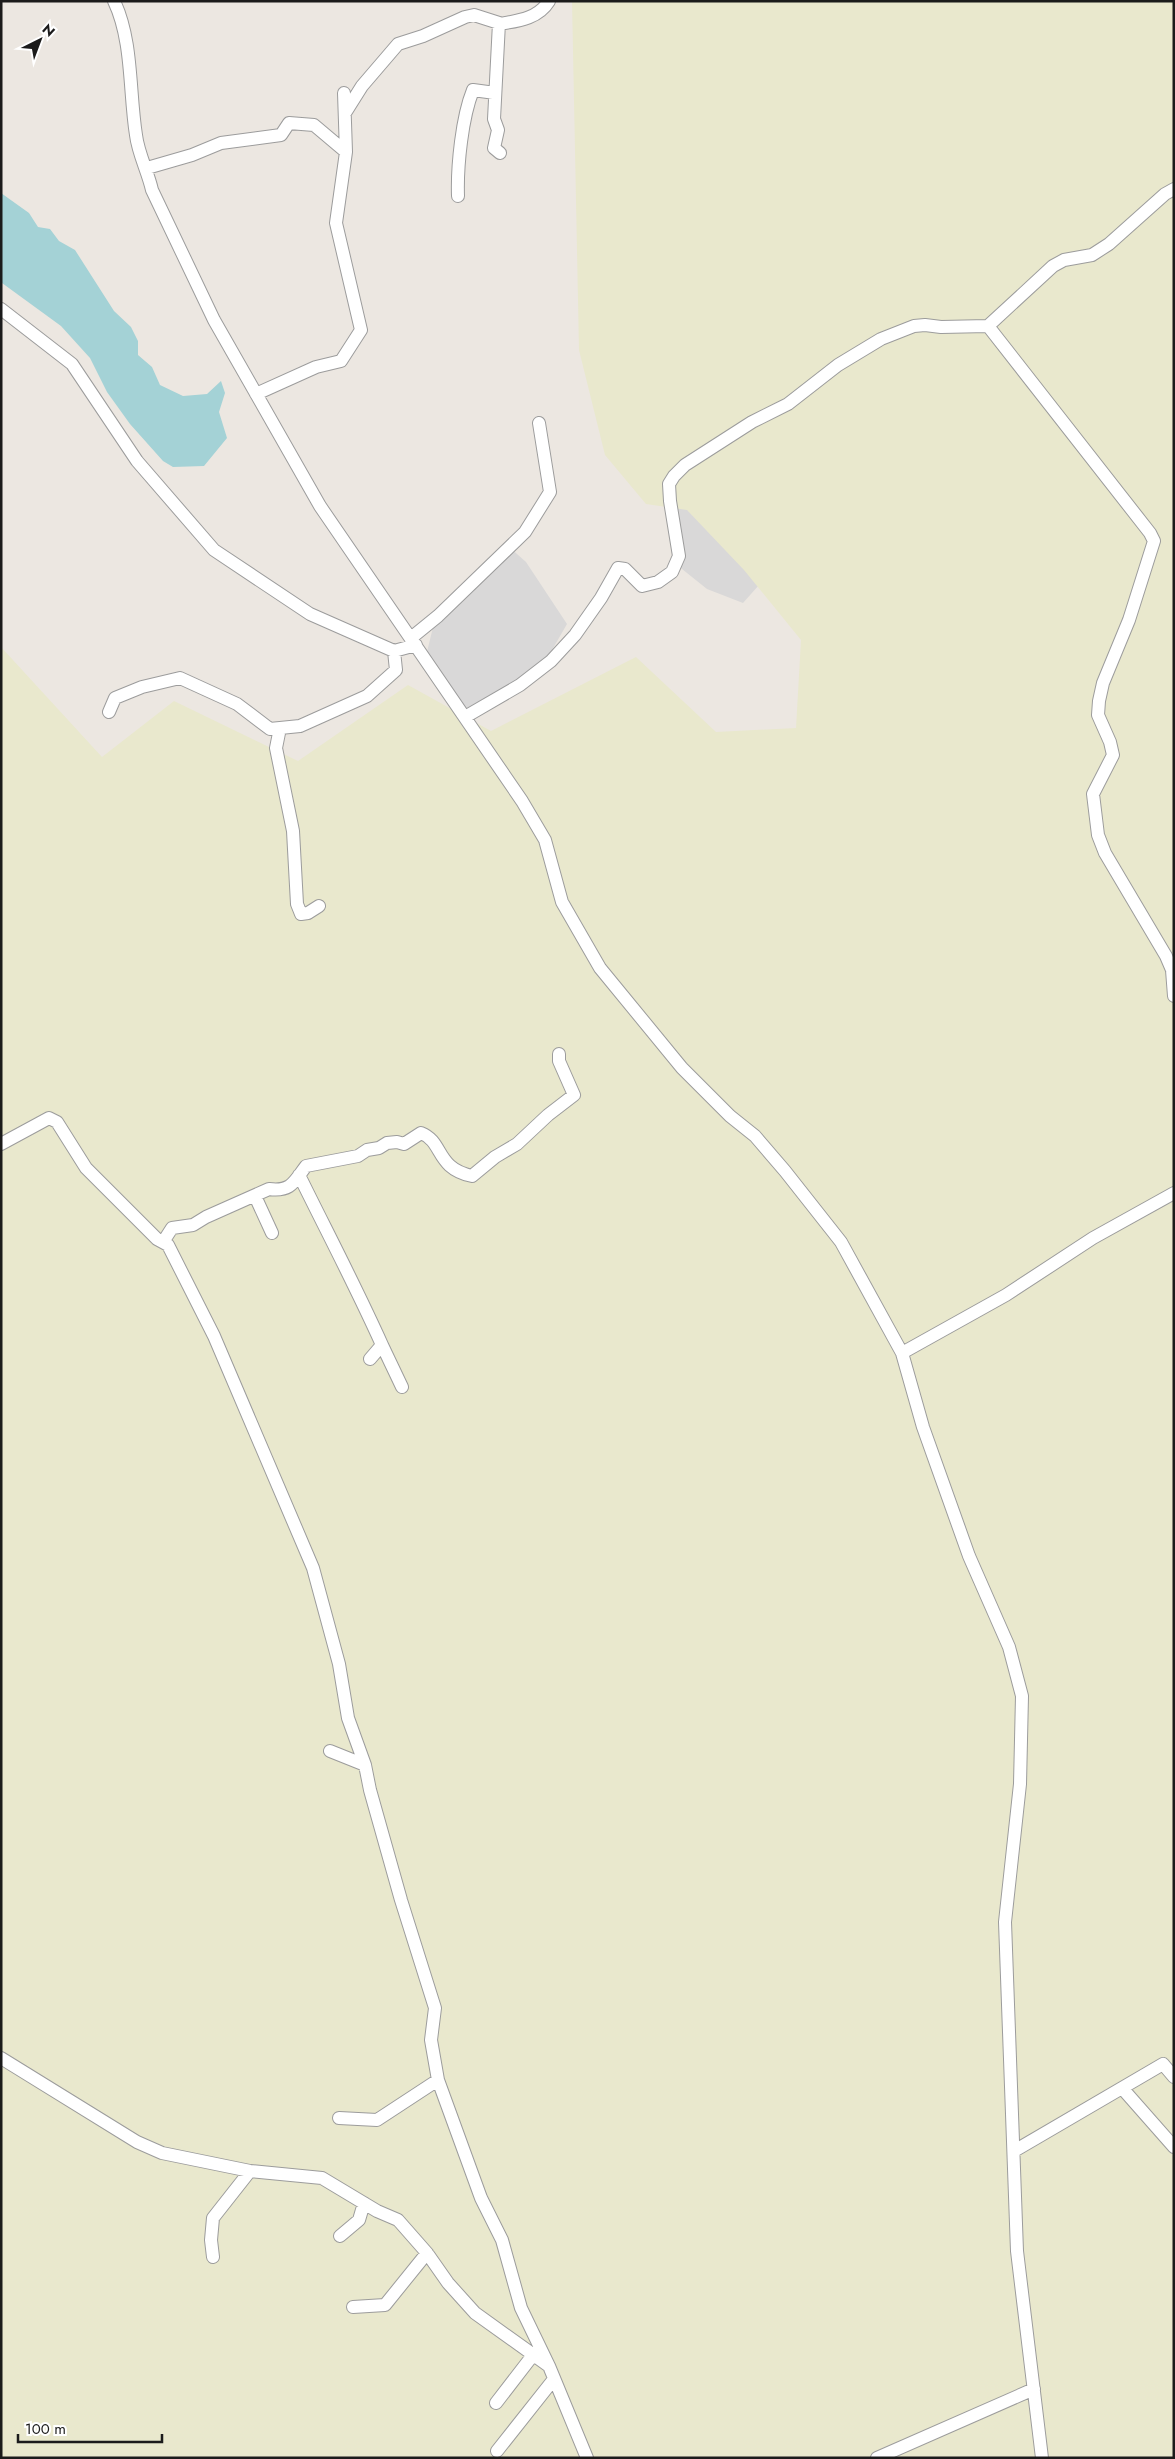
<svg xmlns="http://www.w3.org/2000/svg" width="1175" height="2459" viewBox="0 0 1175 2459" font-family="Jost,sans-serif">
  <rect width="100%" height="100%" fill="#ece7e1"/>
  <!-- residential -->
  <path fill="#d9d8d8" d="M675,483L759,585L743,603L707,589L672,561Z
    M508,546L526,562L567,624L552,650L537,667L468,719L426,656L434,623Z"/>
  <!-- farmland -->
  <path fill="#e9e8cd" d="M572,1H1174V2458H1V647L102,757L174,701L298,761L408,685L491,731L636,657L716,732L796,728L801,640L744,570L687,510L646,504L605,455L579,350Z"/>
  <!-- water -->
  <path fill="#a4d2d6" d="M1,193L29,213L38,227L50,229L59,241L75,250L114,311L131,327L138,341V355L152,367L160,385L183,396L207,394L221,381L225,393L219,412L227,438L204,466L173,467L163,461L130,424L107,392L90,358L61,326L2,283Z"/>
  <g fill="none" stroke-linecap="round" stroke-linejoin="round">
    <defs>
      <path id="minor" d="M114,1C133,41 129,91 136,135C138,153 148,172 152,190L214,320L320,506L522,801L545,840L562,902L600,968L682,1068L730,1116L755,1136L785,1171L841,1242L902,1353L923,1427L969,1556L1009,1647L1022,1696L1020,1784L1005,1922L1017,2251L1042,2458
        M499,24C517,21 538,19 549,1
        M345,113L362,86L398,44L423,36L465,17L474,15L499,23L494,119L498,130L494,148L500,153
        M147,168L192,155L221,143L281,135L289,123L314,125L346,152L344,93
        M458,196C457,166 462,117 473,90L495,93
        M1,309L72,364L137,461L214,550L310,614L394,651L416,645
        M988,326L1150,533L1154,541L1129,620L1103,683L1099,701L1098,715L1110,742L1113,755L1093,794L1098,835L1105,853L1166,956L1172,970L1174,996
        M256,394L316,367L341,361L361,330L336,223L346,152
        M411,638L438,616L525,532L550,492L539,423
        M109,712L115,698L142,687L180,678L237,704L270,729L300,726L367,696L396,670L394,651
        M465,717L520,685L551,661L575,635L601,598L618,568L625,569L642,586L658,582L672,572L679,556L670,501L669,484L674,476L685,465L752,422L788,404L838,365L881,339L914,326L925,325L941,327L988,326L1053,266L1064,260L1092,255L1109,244L1165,194L1174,189
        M280,728L276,748L293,831L297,904L301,914L308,913L319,906
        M1,1144L49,1118L57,1122L86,1168L157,1239L168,1245L214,1336L313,1568L339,1664L348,1718L365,1765L370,1790L401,1900L435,2008L431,2040L438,2080L481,2198L502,2240L521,2308L549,2366
        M299,1175C327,1232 356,1287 382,1345L370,1359
        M255,1196L272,1233
        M163,1242L172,1228L193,1225L206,1217L269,1189C291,1192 294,1182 306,1166L358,1156L367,1150L379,1148L387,1143L397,1142L404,1144L421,1133C444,1142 435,1168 472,1176L495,1157L517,1144L548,1115L574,1095L559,1061V1054
        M382,1345L402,1387
        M902,1353L1006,1295L1093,1238L1174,1193
        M330,1751L365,1765
        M1,2058L137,2142L162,2153L250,2171L322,2178L377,2211L398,2220L427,2253L448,2283L475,2313L549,2366L587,2458
        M1122,2088L1174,2147
        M339,2118L377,2120L438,2080
        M1014,2151L1163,2064L1174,2077
        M340,2236L359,2220L364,2203
        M213,2257L211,2240L213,2218L250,2171
        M353,2307L385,2305L427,2253
        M496,2403L533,2355
        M497,2451L554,2379
        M877,2458L1034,2389"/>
    </defs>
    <!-- minor casing -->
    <use href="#minor" stroke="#9c9c9c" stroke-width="14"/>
    <!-- minor -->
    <use href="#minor" stroke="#fff" stroke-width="12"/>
  </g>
  <!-- border -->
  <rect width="1175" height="2459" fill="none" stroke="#1b1b1b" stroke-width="5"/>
  <!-- north arrow -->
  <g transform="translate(40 40) rotate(42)" stroke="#ffffff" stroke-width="4" paint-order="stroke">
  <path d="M0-4L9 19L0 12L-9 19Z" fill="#1b1b1b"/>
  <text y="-8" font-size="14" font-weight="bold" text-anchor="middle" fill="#1b1b1b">N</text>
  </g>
  <!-- scale -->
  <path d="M18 2434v8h144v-8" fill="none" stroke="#1b1b1b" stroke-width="2.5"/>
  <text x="25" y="2434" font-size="15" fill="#1b1b1b" stroke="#ffffff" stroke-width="4" paint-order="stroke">100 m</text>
</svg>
